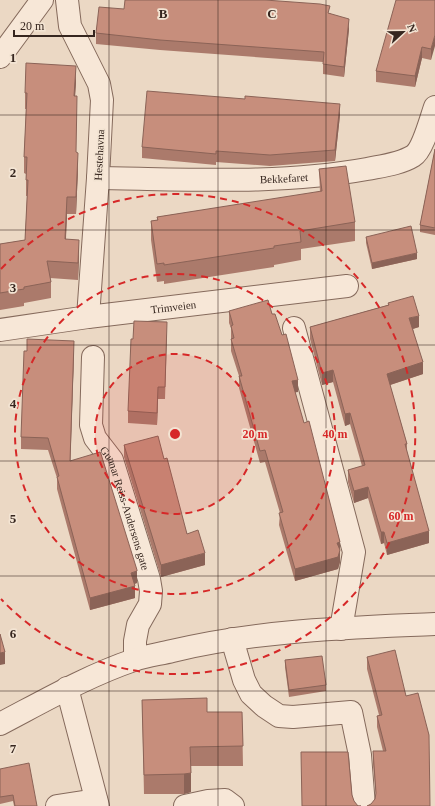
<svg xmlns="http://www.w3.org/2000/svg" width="435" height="806" viewBox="0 0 435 806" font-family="Georgia,serif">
  <rect width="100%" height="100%" fill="#ebd8c4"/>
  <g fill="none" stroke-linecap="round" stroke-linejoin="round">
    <defs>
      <g id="minor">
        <path d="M67,0L70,26L99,84L102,100L98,178L88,317"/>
        <path d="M0,57L42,0"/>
        <path id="s1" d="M98,178C187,179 279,185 367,169C382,166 400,164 413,156C423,150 431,118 435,107"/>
        <path d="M294,328L354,552L341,629"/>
        <path id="s2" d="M0,330L88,317L347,286"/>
        <path id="s3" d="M93,357L91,425L95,438L112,460L149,579L151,591L150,604L138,625L135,641V659"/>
        <path d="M232,639L244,680L251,694L264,706L279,716L293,717L351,712L360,755L364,806"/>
        <path d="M67,688L98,806"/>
        <path d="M0,724C44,701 87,676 134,660C146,656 160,654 172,651C259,630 347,628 435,624"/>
        <path d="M57,806L96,800"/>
        <path d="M185,806L208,801L225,800L233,806"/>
      </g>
    </defs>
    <!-- minor casing -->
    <use href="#minor" stroke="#856a5c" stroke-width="24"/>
    <!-- minor -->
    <use href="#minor" stroke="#f7e7d7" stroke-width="22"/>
  </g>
  <!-- wall -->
  <path fill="#ab7a6b" d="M435,0L431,60L422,58L415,87L376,82V71Z
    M124,9L330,13L349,29L344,77L323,74V62L160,50L96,44V33Z
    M76,82L75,96L76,152L78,169L76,214H67L66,239L79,256L78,280L50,278L51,282V298L24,303V306L0,310V244L25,240L27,196H26V174L24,173V157L26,109H25V93Z
    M340,115L335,161L270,166L216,162V165L142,158V147Z
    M435,149V235L420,232V225Z
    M319,169L355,222V241L301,249V260L274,265V267L164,284V281L157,282L151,240V221L157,220V217L320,192Z
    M366,237L417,259L372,269L366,243Z
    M388,303L419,327L413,329L423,374L390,385L407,444V452L429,543L387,555L384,543L381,544L368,498L354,503L348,482V470L362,466L350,424L345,426L333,382L322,385L310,339V327L388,305Z
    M229,311L272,314L298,392H295L340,554V562L338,569L295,581L279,525L280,513L265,462L260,463L239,388V376L231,351V328L229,323Z
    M167,334L165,399H158L157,425L128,423V411Z
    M74,353L70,461L137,583L134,584L135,598L90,610L57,489V478L48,450L21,449V437Z
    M124,445L164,459L187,534L205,565L161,577L124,457Z
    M367,657L406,696L429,735L371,804L375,799L376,797L373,763V751H383L377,727V716L379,715L367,669Z
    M285,660L326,685V691L289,697L285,667Z
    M142,700L207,712H242L243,766H191V792L184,794H144Z
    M0,769L37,806H14L13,801L0,804Z"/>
  <!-- shaded-wall -->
  <path fill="#8b6357" d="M349,19V29L344,77V67Z
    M435,35V46L431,60V49Z
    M422,47V58L415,87V76Z
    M76,66V82L74,112V96Z
    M340,104V115L335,161V150Z
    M78,153V169L76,214V197Z
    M67,197V214L65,255V239Z
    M79,240V256L78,280V263Z
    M417,253V259L372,269V263Z
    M419,316V327L409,330V318Z
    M74,341V353L70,473V461Z
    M423,362V374L387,386V374Z
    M333,370V382L322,385V373Z
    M298,380V392L292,393V381Z
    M158,387V399L157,425V413Z
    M350,413V424L345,426V414Z
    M368,487V498L354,503V491Z
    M429,531V543L387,555V543Z
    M381,532H384V543L381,544Z
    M340,542V562L338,569L295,581V569L337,543Z
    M205,553V565L161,577V565Z
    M137,571V583L131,585V573Z
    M135,586V598L90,610V598Z
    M5,652V664L0,665V653Z
    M191,773V792L184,794V774Z"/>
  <!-- building -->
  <path fill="#c78e7c" stroke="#8b6357" d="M125,0H265L320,4L330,6L328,13L349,19L344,67L323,64L324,52L160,40L96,33L99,7L124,9Z
    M396,0H435V35L431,49L422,47L415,76L376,71Z
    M26,63L76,66L74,96H77L76,152L78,153L76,197H67L65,239L79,240L78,263L47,261L51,282L24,287V289L0,293V244L25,240L28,180H26L27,157H24L27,93H25Z
    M147,91L245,99V96L340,104L335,150L270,155L216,151V154L142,147Z
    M435,149V228L420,225Z
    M346,166L355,222L300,231L301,242L274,246V248L164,265V263L157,264L151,221L158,220L157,217L322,191L319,169Z
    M411,226L417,253L372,263L366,237Z
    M413,296L419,316L409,318L423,362L387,374L407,444H405L429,531L387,543L384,532H381L368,487L354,491L348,470L365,465L350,413L345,414L333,370L322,373L310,327L389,305L388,303Z
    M268,300L272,314H275L282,335L286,334L298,380L292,381L304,423L309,421L340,542L337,543L340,550L338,557L295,569L279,513L283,512L265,450L260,451L239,376H242L231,339L234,338L231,326L233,325L229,311Z
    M134,321L167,322L165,387H158L157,413L128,411L131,339H133Z
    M27,339L74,341L70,461L100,452L101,454L137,570V571L131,573L135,586L90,598L57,477L59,476L48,438L21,437L24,351H27Z
    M158,436L164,459L167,458L187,534L198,530L205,553L161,565L124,445Z
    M0,634L5,652L0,653Z
    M395,650L406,696L418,693L429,735L430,806H367L371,804L375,799L376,793L373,751H386L377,716L382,715L367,657Z
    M322,656L326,685L289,690L285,660Z
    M207,698V712H242L243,746L190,747L191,773L184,774L144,775L142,700Z
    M301,752H348L352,795L354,801L358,806H361H302Z
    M29,763L37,806H15L13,795L0,797V769Z"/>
  <!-- grid -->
  <path fill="none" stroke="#36261f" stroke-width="1" stroke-opacity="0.55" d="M109,0V806M218,0V806M326,0V806M0,115H435M0,230H435M0,345H435M0,461H435M0,576H435M0,691H435"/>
  <!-- distance rings -->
  <circle cx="175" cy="434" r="80" fill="#d62828" fill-opacity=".12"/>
  <g fill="none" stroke="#d62828" stroke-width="2" stroke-dasharray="7 5">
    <circle cx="175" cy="434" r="80"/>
    <circle cx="175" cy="434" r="160"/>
    <path d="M1 269A240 240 0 1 1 1 599"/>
  </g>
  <g text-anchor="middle" stroke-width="3.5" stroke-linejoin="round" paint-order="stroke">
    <!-- street labels -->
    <g font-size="11" fill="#36261f" stroke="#f3e4d3">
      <text transform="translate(99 155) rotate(-87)" y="4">Hestehavna</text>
      <text dy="4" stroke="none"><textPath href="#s1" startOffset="186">Bekkefaret</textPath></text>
      <text dy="4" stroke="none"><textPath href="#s2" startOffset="175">Trimveien</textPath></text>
      <text dy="4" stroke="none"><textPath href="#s3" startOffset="159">Gunnar Reiss-Andersens gate</textPath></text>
    </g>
  </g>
  <g font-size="13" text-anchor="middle" font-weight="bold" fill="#36261f" stroke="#f3e4d3" stroke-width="3.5" stroke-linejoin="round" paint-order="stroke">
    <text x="163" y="18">B</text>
    <text x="272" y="18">C</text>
    <text x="13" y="62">1</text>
    <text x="13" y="177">2</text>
    <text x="13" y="292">3</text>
    <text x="13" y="408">4</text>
    <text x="13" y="523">5</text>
    <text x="13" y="638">6</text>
    <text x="13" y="753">7</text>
  </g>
  <circle cx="175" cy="434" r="6" fill="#d62828" stroke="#f3e4d3" stroke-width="2"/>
  <g font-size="12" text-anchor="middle" font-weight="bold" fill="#d62828" stroke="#f3e4d3" stroke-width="3.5" stroke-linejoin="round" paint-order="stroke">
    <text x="255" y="438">20 m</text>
    <text x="335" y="438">40 m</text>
    <text x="401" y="520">60 m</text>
  </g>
  <!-- north arrow -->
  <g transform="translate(403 32) rotate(68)" stroke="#f3e4d3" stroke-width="3" paint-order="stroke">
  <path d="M0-3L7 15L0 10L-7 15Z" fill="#36261f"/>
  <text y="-6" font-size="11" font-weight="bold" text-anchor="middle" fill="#36261f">N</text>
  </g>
  <!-- scale -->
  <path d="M14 30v6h80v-6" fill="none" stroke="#36261f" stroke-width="2"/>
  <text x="20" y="30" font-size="12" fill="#36261f" stroke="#f3e4d3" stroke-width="3" paint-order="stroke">20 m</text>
</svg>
